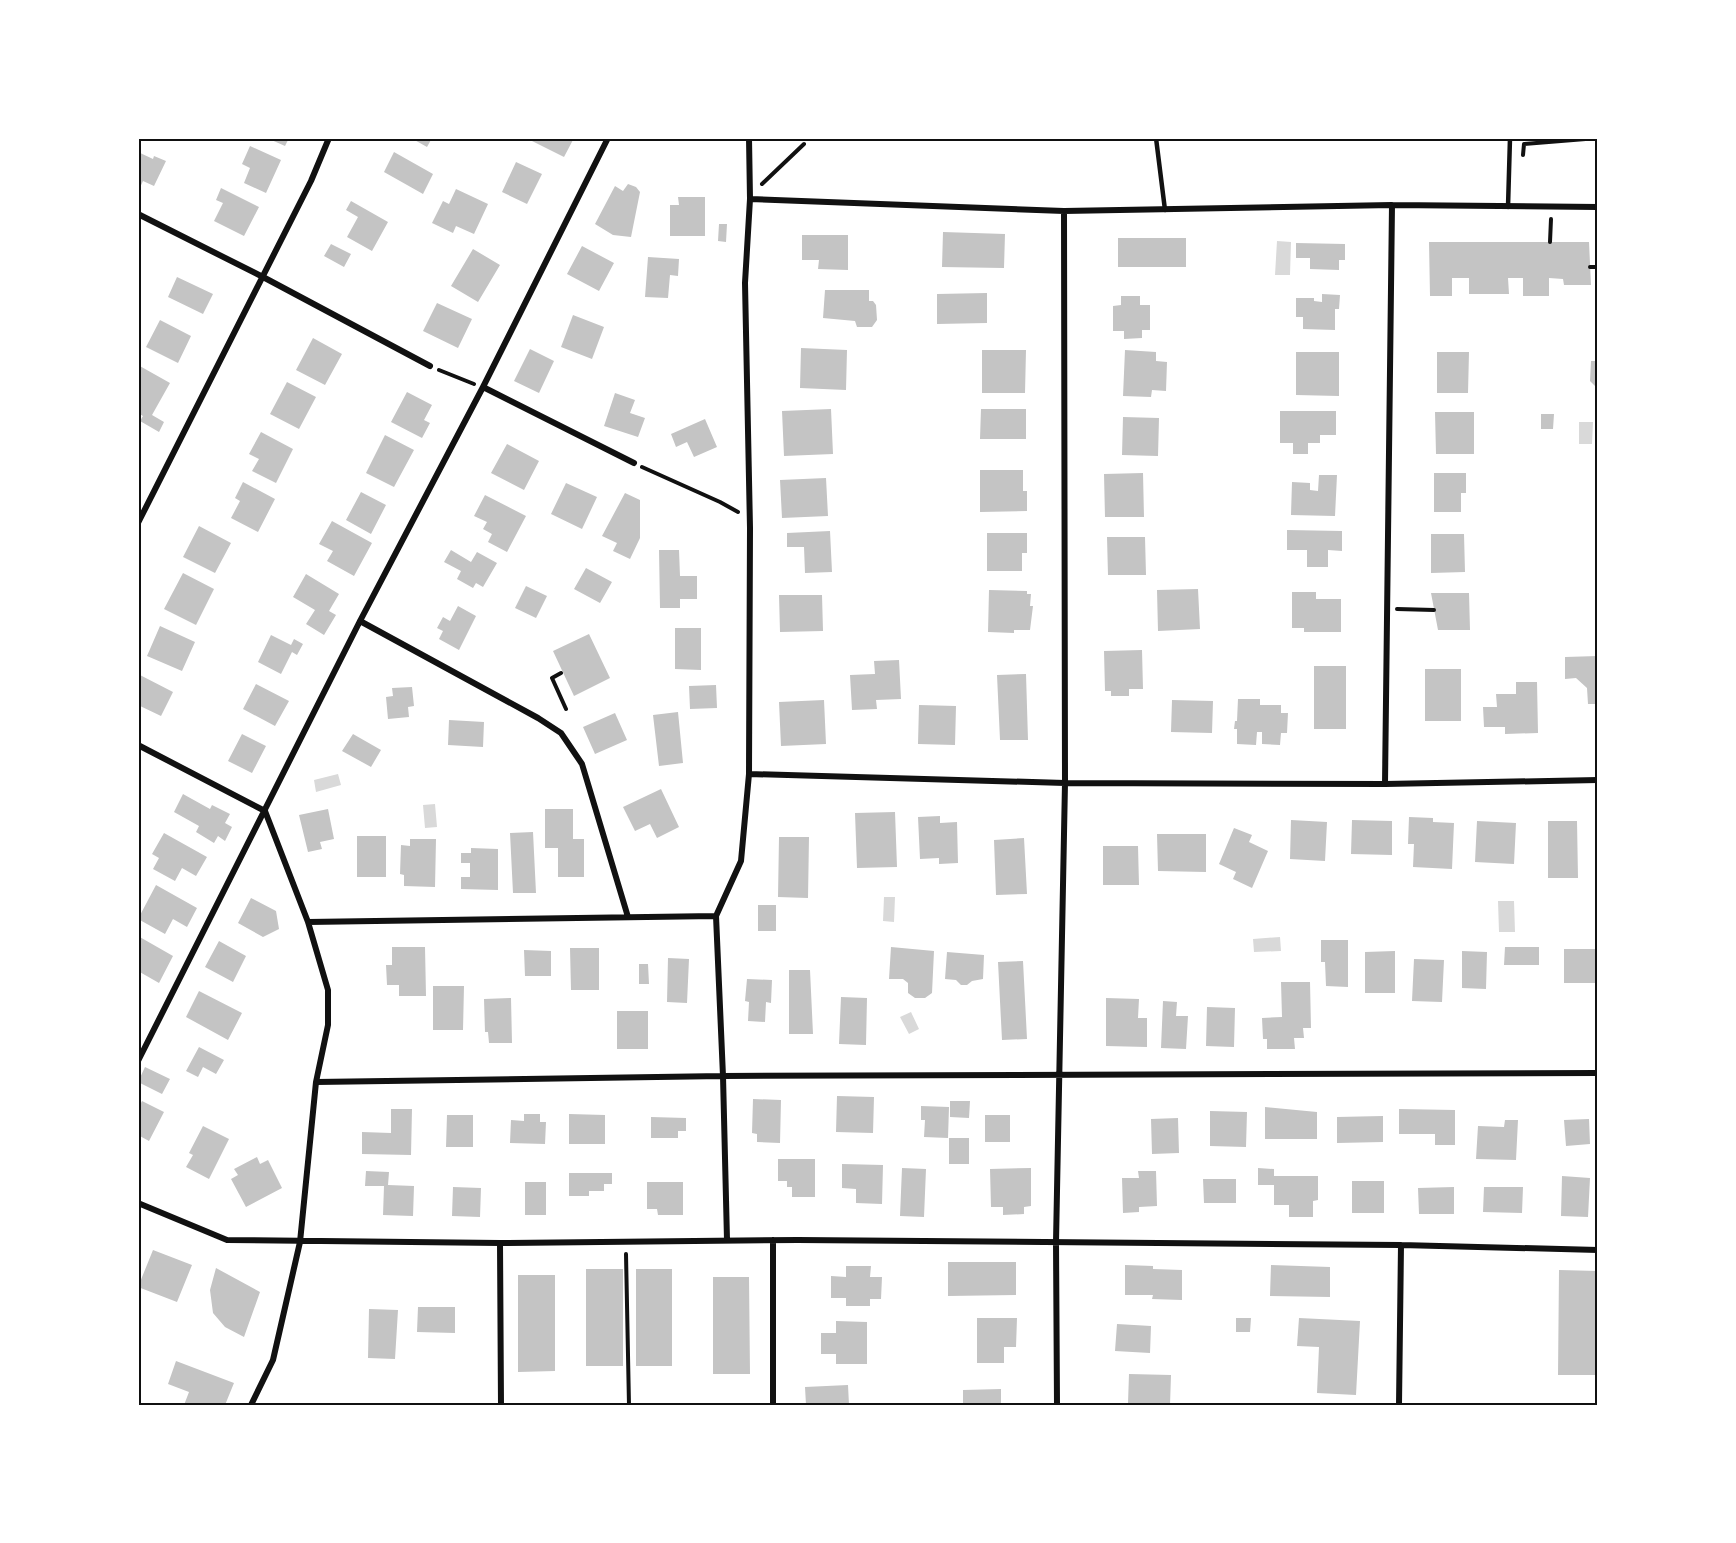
<svg xmlns="http://www.w3.org/2000/svg" width="1736" height="1543" viewBox="0 0 1736 1543" font-family="'Archivo Narrow',sans-serif">
  <rect width="100%" height="100%" fill="#fff"/>
  <!-- water -->
  <path fill="#d9d9d9" d="M1277,241L1291,242L1290,275H1275Z
    M1579,422H1593L1592,444H1579Z
    M338,774L341,785L316,792L314,780Z
    M435,804L437,827L425,828L423,805Z
    M884,897H895L894,922L883,921Z
    M1498,901H1514L1515,932H1499Z
    M1280,937L1281,951L1254,952L1253,939Z
    M911,1012L919,1029L909,1034L900,1017Z"/>
  <!-- building -->
  <path fill="#c4c4c4" d="M267,138H289L285,146Z
    M411,138H432L427,147Z
    M526,138H574L564,157Z
    M250,146L281,160L266,193L244,183L250,168L242,164Z
    M138,152L153,159L154,156L166,161L154,186L143,181L138,192Z
    M394,152L433,174L423,194L384,172Z
    M516,162L542,174L527,204L502,192Z
    M628,184L636,187L640,192L631,237L613,235L595,224L615,186L623,191Z
    M221,188L259,207L244,236L214,221L223,203L216,200Z
    M456,189L488,204L474,234L456,226L453,233L432,223L443,201L449,204Z
    M678,197H705V236H670V205H679Z
    M351,201L388,222L372,251L347,237L358,217L346,210Z
    M719,224H727L726,242L718,241Z
    M943,232L1005,234L1004,268L942,267Z
    M802,235H848V270L818,269L819,260H802Z
    M1118,238H1186V267H1118Z
    M1429,242H1589L1591,285H1564L1563,279L1549,278V296H1523V278H1508L1509,294H1469V278H1452V296H1430Z
    M1296,243L1345,244V260H1339V270L1310,269V258H1296Z
    M331,244L351,254L344,267L324,256Z
    M582,246L614,263L599,291L567,274Z
    M473,249L500,265L478,302L451,286Z
    M648,257L679,259L678,276L670,275L668,298L645,297Z
    M177,277L213,294L203,314L168,297Z
    M825,290H869V301H873L876,305L877,320L872,327H857L855,321L823,318Z
    M987,293V323L937,324V294Z
    M1322,294L1340,295L1339,309H1335V330L1303,329V317H1296V298H1314V301L1322,302Z
    M1121,296H1140V305H1150V330H1142V338L1124,339V331H1113V306L1121,305Z
    M437,303L472,319L458,348L423,331Z
    M573,315L604,327L592,359L561,347Z
    M160,320L191,336L178,363L146,347Z
    M313,338L342,354L325,385L296,370Z
    M801,348L847,350L846,390L800,388Z
    M530,349L554,361L539,393L514,381Z
    M982,350H1026L1025,393H982Z
    M1125,350L1156,352V361L1167,362L1166,391L1152,390L1151,397L1123,396Z
    M1296,352H1339V396L1296,395Z
    M1437,352H1469L1468,393H1437Z
    M1591,361H1598V389L1590,381Z
    M138,365L170,383L152,415L164,422L159,432L140,421L143,416L138,413Z
    M287,382L316,397L299,429L270,414Z
    M407,392L432,405L424,420L430,423L422,438L391,422Z
    M615,393L635,400L630,413L645,418L638,437L604,426Z
    M831,409L833,454L784,456L782,411Z
    M981,409H1026V439H980Z
    M1280,411H1336V435H1320V443H1308V454H1293V443H1280Z
    M1435,412H1474V454H1436Z
    M1541,414H1554L1553,429H1541Z
    M1123,417L1159,418L1158,456L1122,455Z
    M705,419L717,447L694,457L687,442L676,447L671,434Z
    M261,432L293,449L276,483L252,471L259,459L249,454Z
    M385,435L414,450L394,487L366,473Z
    M507,444L539,461L524,490L491,473Z
    M980,470H1023V491H1027V511L980,512Z
    M1143,473L1144,517H1105L1104,474Z
    M1434,473H1466V493H1461V512H1434Z
    M1319,475H1337L1335,516L1291,515L1292,482L1310,483V490L1318,491Z
    M826,478L828,516L782,518L780,480Z
    M243,482L275,499L258,532L231,518L240,501L235,498Z
    M566,483L597,497L582,529L551,514Z
    M361,492L386,505L371,534L346,520Z
    M625,493L640,500V538L630,559L613,551L617,543L602,536Z
    M485,495L526,516L507,552L488,542L492,534L483,529L487,522L474,516Z
    M332,521L372,543L354,576L327,561L333,551L319,544Z
    M199,526L231,543L215,573L183,557Z
    M1287,530L1342,531V551L1328,550V567H1307V550H1287Z
    M830,531L832,572L805,573L804,547H787V533Z
    M987,533H1027V553H1022V571H987Z
    M1431,534H1464L1465,572L1431,573Z
    M1107,537H1145L1146,575H1108Z
    M451,550L471,562L477,552L497,563L483,587L476,583L473,588L457,579L461,571L444,562Z
    M659,550H679L680,576H697V599H680V608H660Z
    M586,568L612,582L600,603L574,589Z
    M183,573L214,589L196,625L164,609Z
    M306,574L339,594L329,611L336,615L324,635L306,624L315,610L293,597Z
    M526,586L547,596L536,618L515,608Z
    M1198,589L1200,629L1158,631L1157,590Z
    M989,590L1027,591V594H1031L1030,606H1033L1030,630H1014V633L988,632Z
    M1292,592H1316V599H1341V632H1304V628H1292Z
    M1431,593H1469L1470,630H1438Z
    M779,595H822L823,631L780,632Z
    M458,606L476,616L459,650L439,639L443,631L437,628L443,617L450,621Z
    M160,626L195,642L182,671L147,656Z
    M675,628H701V670L675,669Z
    M589,634L610,678L574,696L553,651Z
    M271,635L291,645L294,639L303,644L297,655L292,652L281,674L258,662Z
    M1142,650L1143,689H1129V696H1111V691H1105L1104,651Z
    M1598,656V704H1588L1587,688L1576,678L1565,679V657Z
    M899,660L901,699L876,700L877,709L852,710L850,675L875,674L874,661Z
    M1314,666H1346V729H1314Z
    M1425,669H1461V721H1425Z
    M138,674L173,692L161,716L138,705Z
    M1026,674L1028,740H1000L997,675Z
    M1516,682H1537L1538,733L1505,734V727H1484L1483,707H1497L1496,694H1516Z
    M256,684L289,701L275,726L243,709Z
    M716,685L717,708L690,709L689,686Z
    M412,687L414,706L408,707L409,717L388,719L386,697L393,696L392,688Z
    M1238,699H1260V705H1281V713H1288L1287,733H1281L1280,745L1262,744V732H1257L1256,745L1237,744V729H1234L1235,721H1237Z
    M824,700L826,744L781,746L779,702Z
    M1172,700L1213,701L1212,733L1171,732Z
    M919,705L956,706L955,745L918,744Z
    M678,712L683,763L659,766L653,715Z
    M615,713L627,740L595,754L583,727Z
    M449,720L484,722L483,747L448,745Z
    M242,734L266,746L252,773L228,761Z
    M353,734L381,750L371,767L342,751Z
    M661,789L679,827L657,838L650,824L635,831L623,807Z
    M183,794L210,809L212,805L230,814L225,823L232,827L225,841L218,836L214,843L196,832L199,826L174,812Z
    M328,809L334,839L320,842L322,849L308,852L299,815Z
    M545,809H573V839H584V877H558V848H545Z
    M895,812L897,867L857,868L855,813Z
    M940,816V823L957,822L958,863L939,864V858L920,859L918,817Z
    M1409,817L1433,818V822L1454,823L1452,869L1413,867L1414,844H1408Z
    M1291,820L1327,822L1325,861L1290,859Z
    M1352,820L1392,821V855L1351,854Z
    M1477,821L1516,823L1514,864L1475,862Z
    M1548,821H1577L1578,878H1548Z
    M1234,828L1252,835L1249,842L1268,851L1252,888L1233,879L1236,872L1219,864Z
    M533,832L536,893H513L510,833Z
    M164,833L207,857L196,876L182,868L175,881L153,869L159,858L152,854Z
    M1157,834H1206V872L1158,871Z
    M357,836H386V877H357Z
    M779,837H809L808,898L778,897Z
    M1024,838L1027,894L996,895L994,840Z
    M410,839H436L435,887L404,886V875L400,874L401,845L410,846Z
    M1103,846H1138L1139,885H1103Z
    M471,848L498,849V890L461,889V877H470V863H461V853H471Z
    M156,885L197,908L187,927L173,919L165,934L138,919Z
    M251,898L276,911L279,929L263,937L238,923Z
    M758,905H776V931H758Z
    M138,936L173,956L159,983L138,971Z
    M1321,940H1348V987L1326,986L1325,962H1321Z
    M219,941L246,956L233,982L205,967Z
    M392,947H425L426,996H399V985H387L386,965H392Z
    M891,947L934,951L932,993L925,998H915L908,993V983L903,979H889Z
    M1505,947H1539V965H1504Z
    M570,948H599V990H571Z
    M1564,949H1598V983H1564Z
    M524,950L551,951V976H525Z
    M1395,951V993H1365V952Z
    M1462,951L1487,952L1486,989L1462,988Z
    M947,952L984,955L983,979L972,981L967,985H961L956,980L945,979Z
    M668,958L689,959L687,1003L667,1002Z
    M1414,959L1444,960L1442,1002L1412,1001Z
    M1023,961L1027,1039L1002,1040L998,962Z
    M639,964H648L649,984H639Z
    M789,970H810L813,1034H789Z
    M747,979L772,980L771,1003L766,1002L765,1022L748,1021L749,1002L745,1001Z
    M1281,982H1310L1311,1028H1303L1304,1038H1294L1295,1049H1267V1039H1263L1262,1018L1282,1017Z
    M433,986H464L463,1030H433Z
    M199,991L242,1013L228,1040L186,1017Z
    M841,997L867,998L866,1045L839,1044Z
    M511,998L512,1043H489L488,1032H485L484,999Z
    M1106,998L1139,999L1138,1018H1147V1047L1106,1046Z
    M1163,1001L1177,1002L1176,1016H1188L1186,1049L1161,1048Z
    M1207,1007L1235,1008L1234,1047L1206,1046Z
    M617,1011H648V1049H617Z
    M199,1047L224,1060L216,1074L203,1067L198,1077L186,1071Z
    M145,1067L170,1079L162,1094L138,1082Z
    M837,1096L874,1097L873,1133L836,1132Z
    M753,1099L781,1100L780,1143L757,1142V1134L752,1133Z
    M142,1101L164,1112L149,1141L138,1135V1109Z
    M950,1101H970L969,1118L950,1117Z
    M921,1106L949,1107L948,1138L924,1137L925,1120H921Z
    M1265,1107L1317,1112V1139H1265Z
    M391,1109H412L411,1155L362,1154V1132L391,1133Z
    M1399,1109L1455,1110V1145H1435V1134H1399Z
    M1210,1111L1247,1112L1246,1147L1210,1146Z
    M524,1114H540V1122H546L545,1144L510,1143L511,1120L524,1121Z
    M569,1114L605,1115V1144H569Z
    M447,1115H473V1147H446Z
    M985,1115H1010V1142H985Z
    M1383,1116V1142L1337,1143V1117Z
    M651,1117L686,1118V1131H678V1138H651Z
    M1178,1118L1179,1153L1152,1154L1151,1119Z
    M1589,1119L1590,1144L1566,1146L1564,1120Z
    M1505,1120H1518L1516,1160L1476,1159L1478,1126L1504,1127Z
    M203,1126L229,1139L209,1179L186,1167L193,1155L189,1153Z
    M949,1138H969V1164H949Z
    M257,1157L260,1164L268,1160L282,1188L246,1207L231,1179L238,1175L234,1169Z
    M778,1159H815V1197H792V1187H787V1181H778Z
    M842,1164L883,1165L882,1204L856,1203V1189L842,1188Z
    M902,1168L926,1169L924,1217L900,1216Z
    M1031,1168V1206L1024,1207V1214L1003,1215V1207H991L990,1169Z
    M1258,1168L1274,1169V1176H1318V1200L1313,1201V1217H1289V1205H1274V1185H1258Z
    M366,1171L389,1172L388,1185L414,1186L413,1216L383,1215L384,1186H365Z
    M1138,1171H1156L1157,1206L1139,1207V1212L1123,1213L1122,1178H1139Z
    M569,1173H612V1184H604V1191H589V1196H569Z
    M1562,1176L1590,1178L1588,1217L1561,1216Z
    M1203,1179H1236V1203H1204Z
    M1352,1181H1384V1213H1352Z
    M525,1182H546V1215H525Z
    M647,1182H683V1215H658L657,1209H647Z
    M453,1187L481,1188L480,1217L452,1216Z
    M1454,1187V1214H1419L1418,1188Z
    M1484,1187H1523L1522,1213L1483,1212Z
    M153,1250L192,1265L177,1302L138,1287Z
    M948,1262H1016V1295L948,1296Z
    M1125,1265L1153,1266V1269L1182,1270V1300L1152,1299L1153,1295H1125Z
    M1271,1265L1330,1267V1297L1270,1296Z
    M846,1266H871L870,1277H882L881,1299H870V1306H846V1298H831V1276L846,1277Z
    M216,1268L260,1292L244,1337L225,1327L213,1313L210,1290Z
    M586,1269H623V1366H586Z
    M636,1269H672V1366H636Z
    M1559,1270L1598,1271V1375H1558Z
    M518,1275H555V1371L518,1372Z
    M713,1277H749L750,1374H713Z
    M418,1307H455V1333L417,1332Z
    M369,1309L398,1310L395,1359L368,1358Z
    M977,1318H1017L1016,1347H1004V1363H977Z
    M1236,1318H1251L1250,1332H1236Z
    M1299,1318L1360,1321L1356,1395L1317,1393L1319,1347L1297,1346Z
    M836,1321L867,1322V1364H836V1354H821V1333H836Z
    M1117,1324L1151,1326L1150,1353L1115,1351Z
    M176,1361L234,1383L225,1405L212,1403L211,1405H184L189,1392L168,1384Z
    M1129,1374L1171,1375L1170,1405L1128,1403Z
    M848,1385L849,1405H806L805,1387Z
    M1001,1389V1405H963V1390Z"/>
  <g fill="none" stroke-linecap="round" stroke-linejoin="round">
    <!-- path -->
    <path stroke="#111" stroke-width="4" d="M1523,155L1524,144L1598,138
      M762,184L804,144
      M1550,242L1551,219
      M1590,267H1598L1597,219
      M439,370L474,384
      M642,467L720,502L738,512
      M1397,609L1434,610
      M561,673L552,678L566,709
      M626,1254L629,1405"/>
    <!-- service -->
    <path stroke="#111" stroke-width="4.5" d="M1156,138L1165,210
      M1508,207L1510,138"/>
    <!-- minor -->
    <path stroke="#111" stroke-width="6" d="M750,199L1064,211L1392,205L1598,207
      M138,214L263,277L430,366
      M483,387L634,463
      M138,523L311,181L329,138
      M360,621L538,718L561,733L582,764L628,917
      M138,745L265,811
      M749,774L1065,783L1385,784L1598,780
      M1385,784L1392,205
      M308,922L716,916
      M138,1061L360,621L483,387L608,138
      M316,1082L723,1076L1598,1073
      M138,1203L227,1240L500,1243L798,1240L1401,1245L1598,1250
      M727,1240L723,1076L716,916L741,861L749,774L750,528L745,283L750,199L749,138
      M500,1243L501,1405
      M251,1405L273,1360L300,1242L316,1082L328,1025V990L308,922L265,811
      M773,1405V1240
      M1057,1405L1056,1242L1065,783L1064,211
      M1399,1405L1401,1245"/>
  </g>
  <!-- border -->
  <rect width="1736" height="1543" fill="none" stroke="#ffffff" stroke-width="279"/>
  <rect x="140" y="140" width="1456" height="1264" fill="none" stroke="#111" stroke-width="2"/>
</svg>
